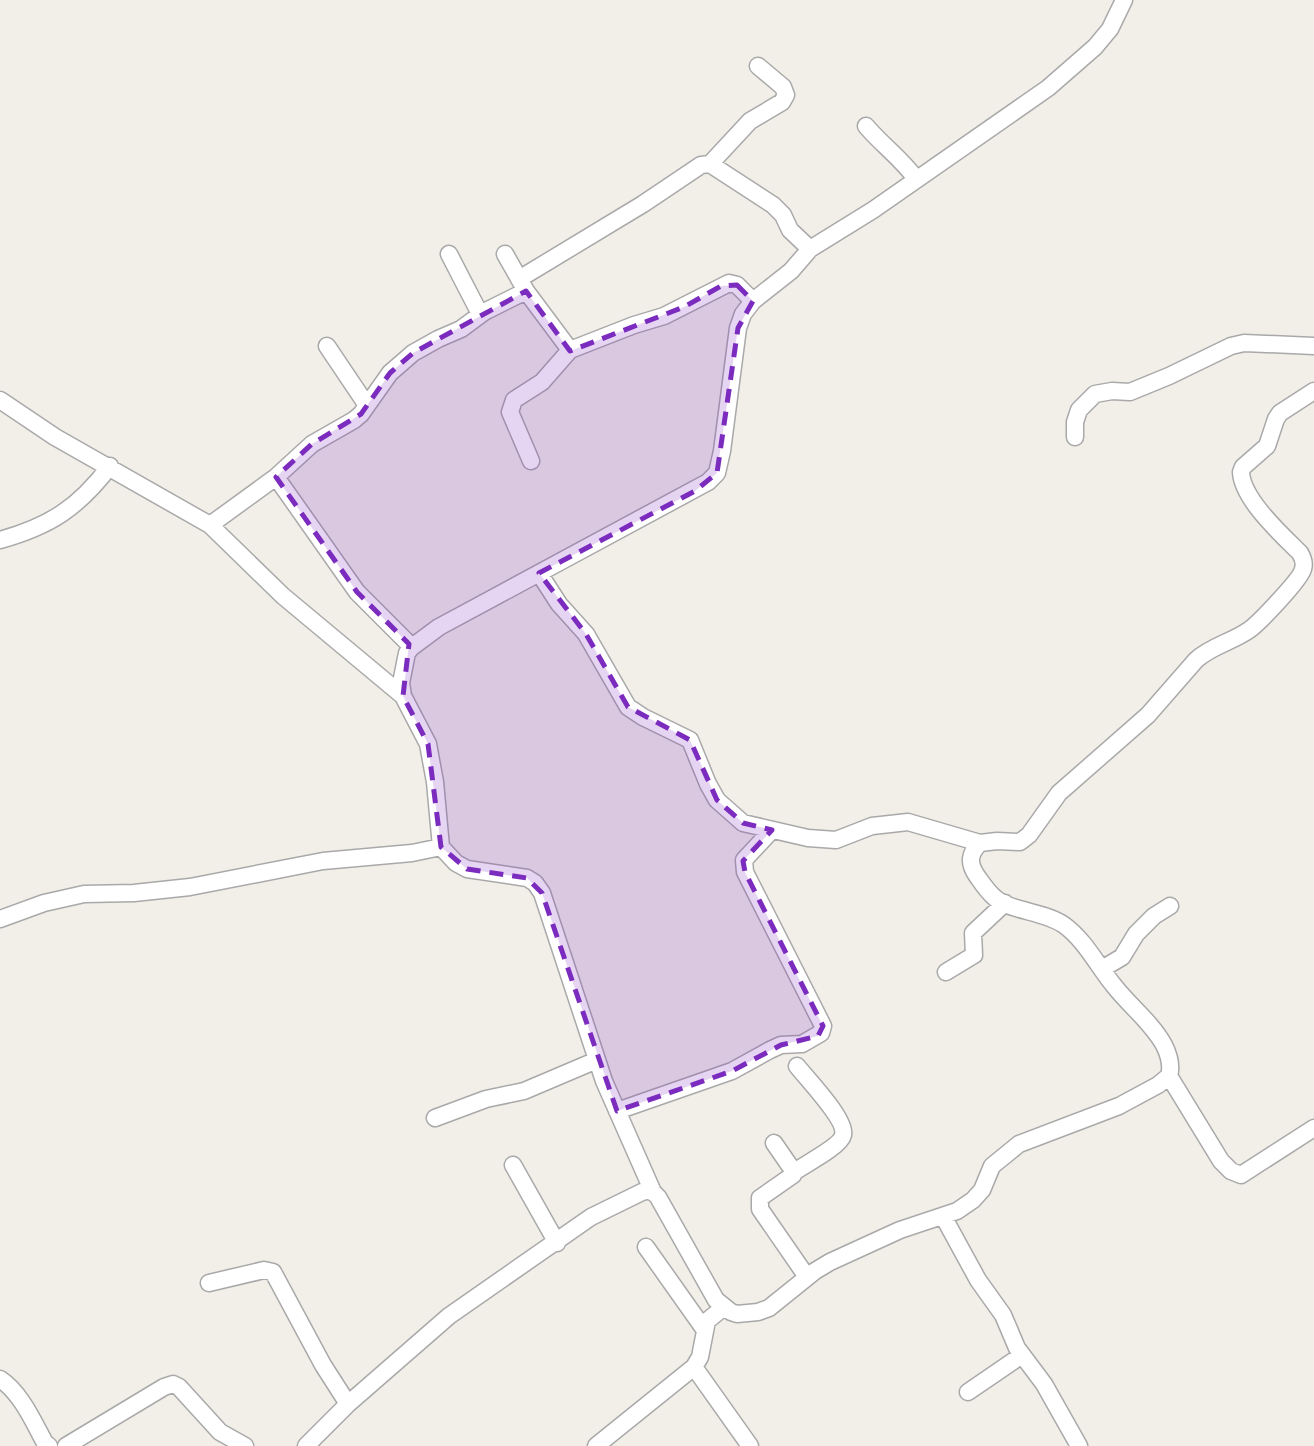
<svg xmlns="http://www.w3.org/2000/svg" width="1314" height="1446" viewBox="0 0 1314 1446" font-family="'Source Sans 3',sans-serif">
  <rect width="100%" height="100%" fill="#f2efe9"/>
  <g fill="none" stroke-linecap="round" stroke-linejoin="round">
    <defs>
      <path id="minor" d="M866,126C882,145 902,159 916,179
        M710,164L750,121L782,102L786,95L783,87L758,66
        M449,254L480,314
        M505,254L526,291L570,350L634,325L664,316L729,283L737,285L753,301
        M519,279L643,204L701,165L710,164L773,205L783,215L790,230L810,249
        M327,346L366,404
        M0,400L55,437L210,525L283,596L403,696
        M1075,437V422L1079,410L1095,394L1112,391L1130,392L1169,376L1231,346L1244,343L1314,346
        M531,461L510,412L514,400L542,382L570,350
        M276,477L357,592L412,647
        M210,525L276,477L312,444L354,420L361,414L390,373L413,353L438,339L461,329L484,312L526,291
        M0,540C50,526 78,508 110,466
        M539,573L559,604L586,634L628,707L643,717L690,740L708,784L717,800L743,823L808,838L836,840L872,826L908,822L980,843L997,841L1020,842L1029,835L1059,793L1148,715L1196,660C1211,646 1232,642 1249,630C1259,623 1301,579 1303,569C1305,563 1303,558 1300,553C1282,535 1242,499 1241,472L1243,467L1267,446L1276,419L1280,413L1314,391
        M980,843C969,854 968,863 977,876C982,883 987,891 994,897C1008,911 1044,911 1064,925C1086,941 1098,967 1115,987C1131,1007 1152,1023 1164,1045C1169,1055 1172,1066 1169,1076L1221,1161L1231,1171L1241,1175L1314,1128
        M0,919L44,903L84,894L134,893L190,887L323,861L412,853L441,847
        M1102,969L1122,957L1136,934L1154,916L1170,906
        M946,972L974,955L973,933L1005,903
        M617,1111L732,1071L770,1050L781,1045L802,1044L821,1033L823,1026L745,872L744,860L772,830
        M435,1118L486,1099L524,1091L597,1060
        M774,1143L794,1172L793,1175L760,1198V1209L807,1277
        M513,1165L557,1243
        M794,1172C804,1165 841,1146 843,1135C847,1120 807,1079 797,1066
        M653,1192L604,1081L542,893L535,883L527,878L467,869L456,863L441,847L435,782L428,744L403,696L401,683L407,653L412,647L439,627L708,482L717,473L722,451L738,328L743,314L753,301L791,271L810,249L873,210L1048,88L1095,47L1110,29L1124,0
        M943,1216L978,1280L1003,1315L1017,1348L1044,1384L1079,1446
        M646,1247L704,1329
        M209,1283L264,1270L273,1272L323,1365L348,1404
        M694,1367L750,1446
        M0,1379C21,1393 33,1421 45,1443L49,1446
        M968,1392L1022,1355
        M66,1446L164,1387L173,1384L179,1387L220,1432L245,1446
        M306,1446L348,1404L449,1316L591,1217L642,1192C649,1190 653,1191 658,1197L716,1300L731,1312L737,1314L758,1312L769,1308L815,1271L830,1262L900,1230L957,1211L973,1200L982,1190L992,1166L1019,1144L1119,1106L1158,1085L1169,1076
        M596,1446L694,1367L700,1357L707,1321L724,1307"/>
    </defs>
    <!-- minor casing -->
    <use href="#minor" stroke="#a9a9a9" stroke-width="19"/>
    <!-- minor -->
    <use href="#minor" stroke="#fff" stroke-width="16"/>
  </g>
  <!-- marked area -->
  <path fill="#7b2cbf" fill-opacity="0.2" stroke="#7b2cbf" stroke-width="5" stroke-dasharray="14 9" stroke-linejoin="round" d="M737,285L753,301L738,328L717,473L695,491L539,573L586,634L628,707L690,740L717,800L743,823L772,830L743,861L745,872L823,1026L818,1036L781,1045L732,1071L617,1111L542,893L527,878L467,869L441,847L428,744L403,696L409,644L357,592L276,477L312,444L361,414L390,373L413,353L526,291L570,351L684,307L721,286Z"/>
</svg>
